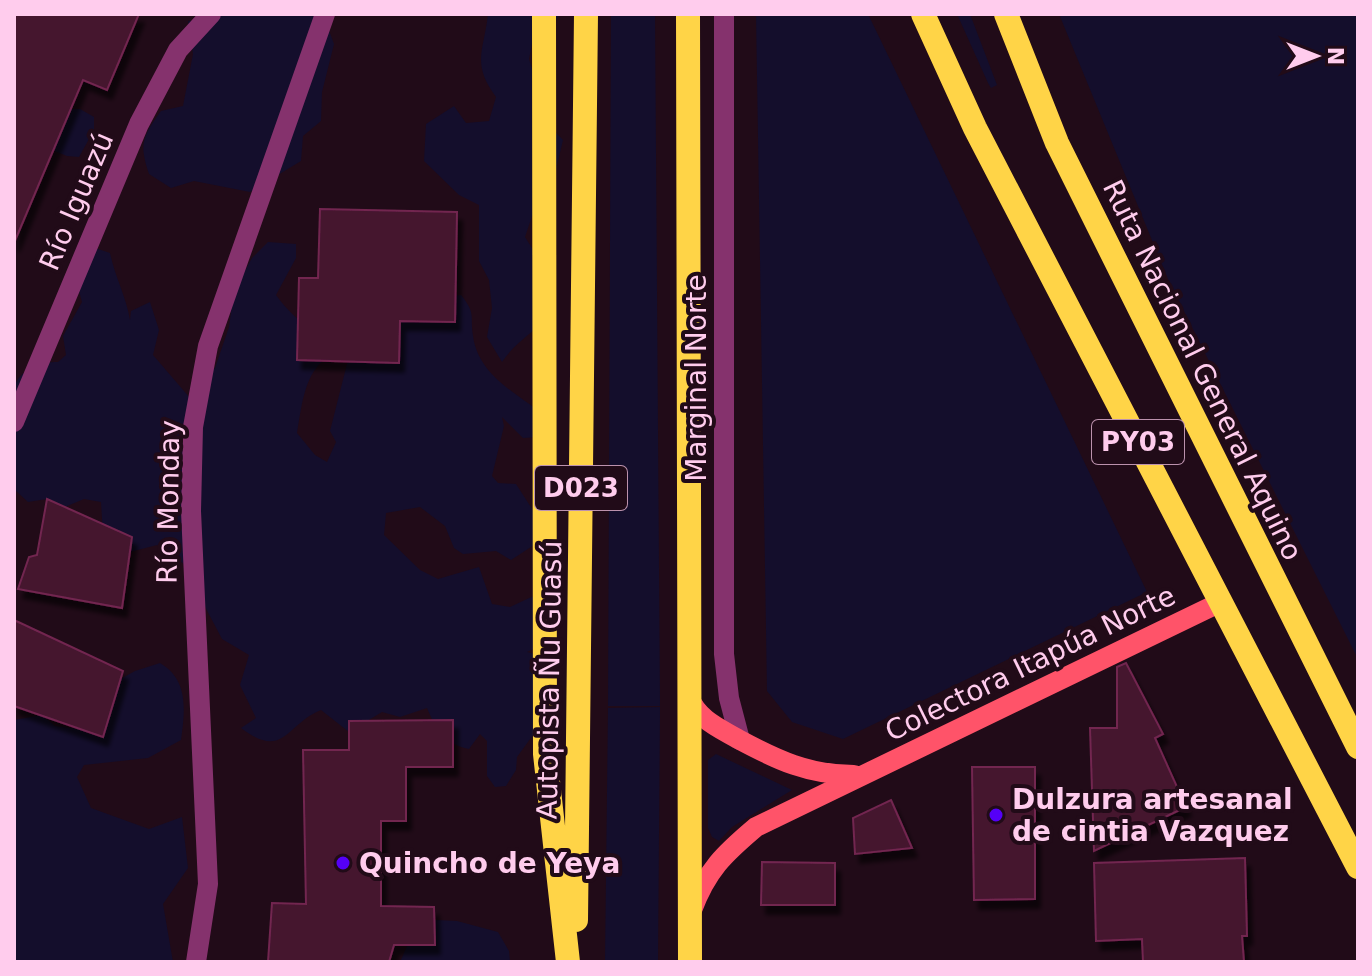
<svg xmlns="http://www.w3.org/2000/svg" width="1372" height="976" viewBox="0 0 1372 976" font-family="'DejaVu Sans',sans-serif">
  <defs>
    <filter id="shadow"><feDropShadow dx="5" dy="9" stdDeviation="2" flood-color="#0009"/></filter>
  </defs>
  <rect width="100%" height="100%" fill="#210b18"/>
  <!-- green -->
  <path fill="#140e2c" d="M214,14H323L334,44L322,92L321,121L303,136L301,161L250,192L194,181L171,188L149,174C139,144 142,137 161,111L183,106L193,54L188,21L215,19Z
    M488,14H560L546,36L535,28L529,59L539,91L538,114L563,140L550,195L532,216L525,237L537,256L549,315C533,334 515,342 502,362L487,337L492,308L489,280L479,261V205L459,195L424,161L426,124L454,106L466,123L489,121L496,97C471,63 484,51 488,14Z
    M611,14H655L660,706H608Z
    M756,14H868L1147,592L843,739L792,722L767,691Z
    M957,14H970L997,85L991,88L988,83Z
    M1059,14H1358V659L1168,279Z
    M69,109H80L94,117V130L79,157L67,156L42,146Z
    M268,242L296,244V258L276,295C295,322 316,327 323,361C304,376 301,410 297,433L315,455L327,462L336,442L330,431L349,356L428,298L461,295C476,314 470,314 473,336C478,373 512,391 539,411V437L523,438L502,417L504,426L492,476L498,483L516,484L536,515L534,545L511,560L496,551L463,554L454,548L445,526L420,507L386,513L384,535L420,570L438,579L479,567L492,604L510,607L542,592L546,643L527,652L540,655L554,652L558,693L550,698L541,724L517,757L516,770L506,786L495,787L487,776V741L480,734L469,749C445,744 436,730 427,708L400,717L382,712L349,732L321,710C286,724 284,761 241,728L256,718L240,685L249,655L222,639L202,601L194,571L157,545L130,552L111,547L103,535L101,502L84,499L65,507L47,499L28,502L14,489C14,460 8,416 14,389C18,369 41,362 58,362L66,355L63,336L82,302L79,291L92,247L110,253C115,277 126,296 130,320L131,311L150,302L159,330L153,355L196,405L203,376L215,368L229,327L234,290L252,258Z
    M160,663C189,680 185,711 181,740L148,758L84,765L77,777L91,808L149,829L182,817L188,868L163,904L173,962H14V720L42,715L55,726L86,730L99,691L135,671Z
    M660,707L658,962H605L608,708Z
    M716,754L792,790L732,827L719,841L712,837L708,828V760Z
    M435,920L457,921L498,932L509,951L510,962H400L416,926Z"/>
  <!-- building -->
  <path fill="#44162f" stroke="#722550" stroke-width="2" filter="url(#shadow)" d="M14,14H139L107,90L83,80L14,243Z
    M320,209L457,212L455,322L400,321L399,363L297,360L299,278H318Z
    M47,499L132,537L122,608L18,589L29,557L37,555Z
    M14,620L123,671L103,737L14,706Z
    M1126,663L1163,734L1155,738L1186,807L1094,851L1090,728H1117V667Z
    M453,720V767H406V821H381V906L434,907L435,945H394L389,962H268L272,903L306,904L303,750H349V721Z
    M972,767H1035V899L974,900Z
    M891,800L912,848L855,854L853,818Z
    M1245,858L1247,936H1242L1244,962H1143L1142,939L1096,941L1094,863Z
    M762,862L835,863V905H761Z"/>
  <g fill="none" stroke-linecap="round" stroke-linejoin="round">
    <!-- minor -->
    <path stroke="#85326d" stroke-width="20" d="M724,14V654L729,698L740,740
      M14,422L139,124L178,50L211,14
      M196,962L208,884L191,511L193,427L208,346L325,14"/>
    <!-- major -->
    <path stroke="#ff5369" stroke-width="20" d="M688,696C699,720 717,727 738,739C777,760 809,775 854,775
      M692,910C707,870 724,854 756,827L1221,602"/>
    <!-- highway -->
    <path stroke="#ffd447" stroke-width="24" d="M544,14L545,754L568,962
      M688,14L690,962
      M923,14L975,128L1358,867
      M1006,14L1057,143L1358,747
      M576,920L586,14"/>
  </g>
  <!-- markers -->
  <g fill="#5500f7" stroke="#210b18" stroke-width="3">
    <circle cx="996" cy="815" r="8"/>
    <circle cx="343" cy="863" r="8"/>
  </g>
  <g text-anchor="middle" stroke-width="8" stroke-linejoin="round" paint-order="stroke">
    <!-- shield labels -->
    <g fill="#210b18" stroke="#bc92ad" stroke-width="2">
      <rect x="1092" y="420" width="92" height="44" rx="6"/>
      <rect x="535" y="466" width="92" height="44" rx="6"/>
    </g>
    <g font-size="26" font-weight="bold" fill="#ffcced">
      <text x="1138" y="451">PY03</text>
      <text x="581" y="497">D023</text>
    </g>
    <!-- street labels -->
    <g font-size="28" fill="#ffcced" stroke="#210b18">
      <text transform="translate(76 201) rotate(-67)" y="10">Río Iguazú</text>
      <text transform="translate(1203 370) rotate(64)" y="10">Ruta Nacional General Aquino</text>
      <text transform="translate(696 378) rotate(-90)" y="10">Marginal Norte</text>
      <text transform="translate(168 502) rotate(-89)" y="10">Río Monday</text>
      <text transform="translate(1030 663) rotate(-26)" y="10">Colectora Itapúa Norte</text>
      <text transform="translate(549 680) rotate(-89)" y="10">Autopista Ñu Guasú</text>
    </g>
    <!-- poi labels -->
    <g font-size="28" font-weight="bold" fill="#ffcced" stroke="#210b18" text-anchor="start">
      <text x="1012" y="809">Dulzura artesanal<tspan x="1012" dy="32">de cintia Vazquez</tspan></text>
      <text x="359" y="873">Quincho de Yeya</text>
    </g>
  </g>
  <!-- border -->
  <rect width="1372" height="976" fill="none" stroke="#ffcced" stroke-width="32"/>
  <!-- north arrow -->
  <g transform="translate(1316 56) rotate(90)" stroke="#210b18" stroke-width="6" paint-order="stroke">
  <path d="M0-6L14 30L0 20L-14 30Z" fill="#ffcced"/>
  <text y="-12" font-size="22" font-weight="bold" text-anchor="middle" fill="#ffcced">N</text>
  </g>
</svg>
